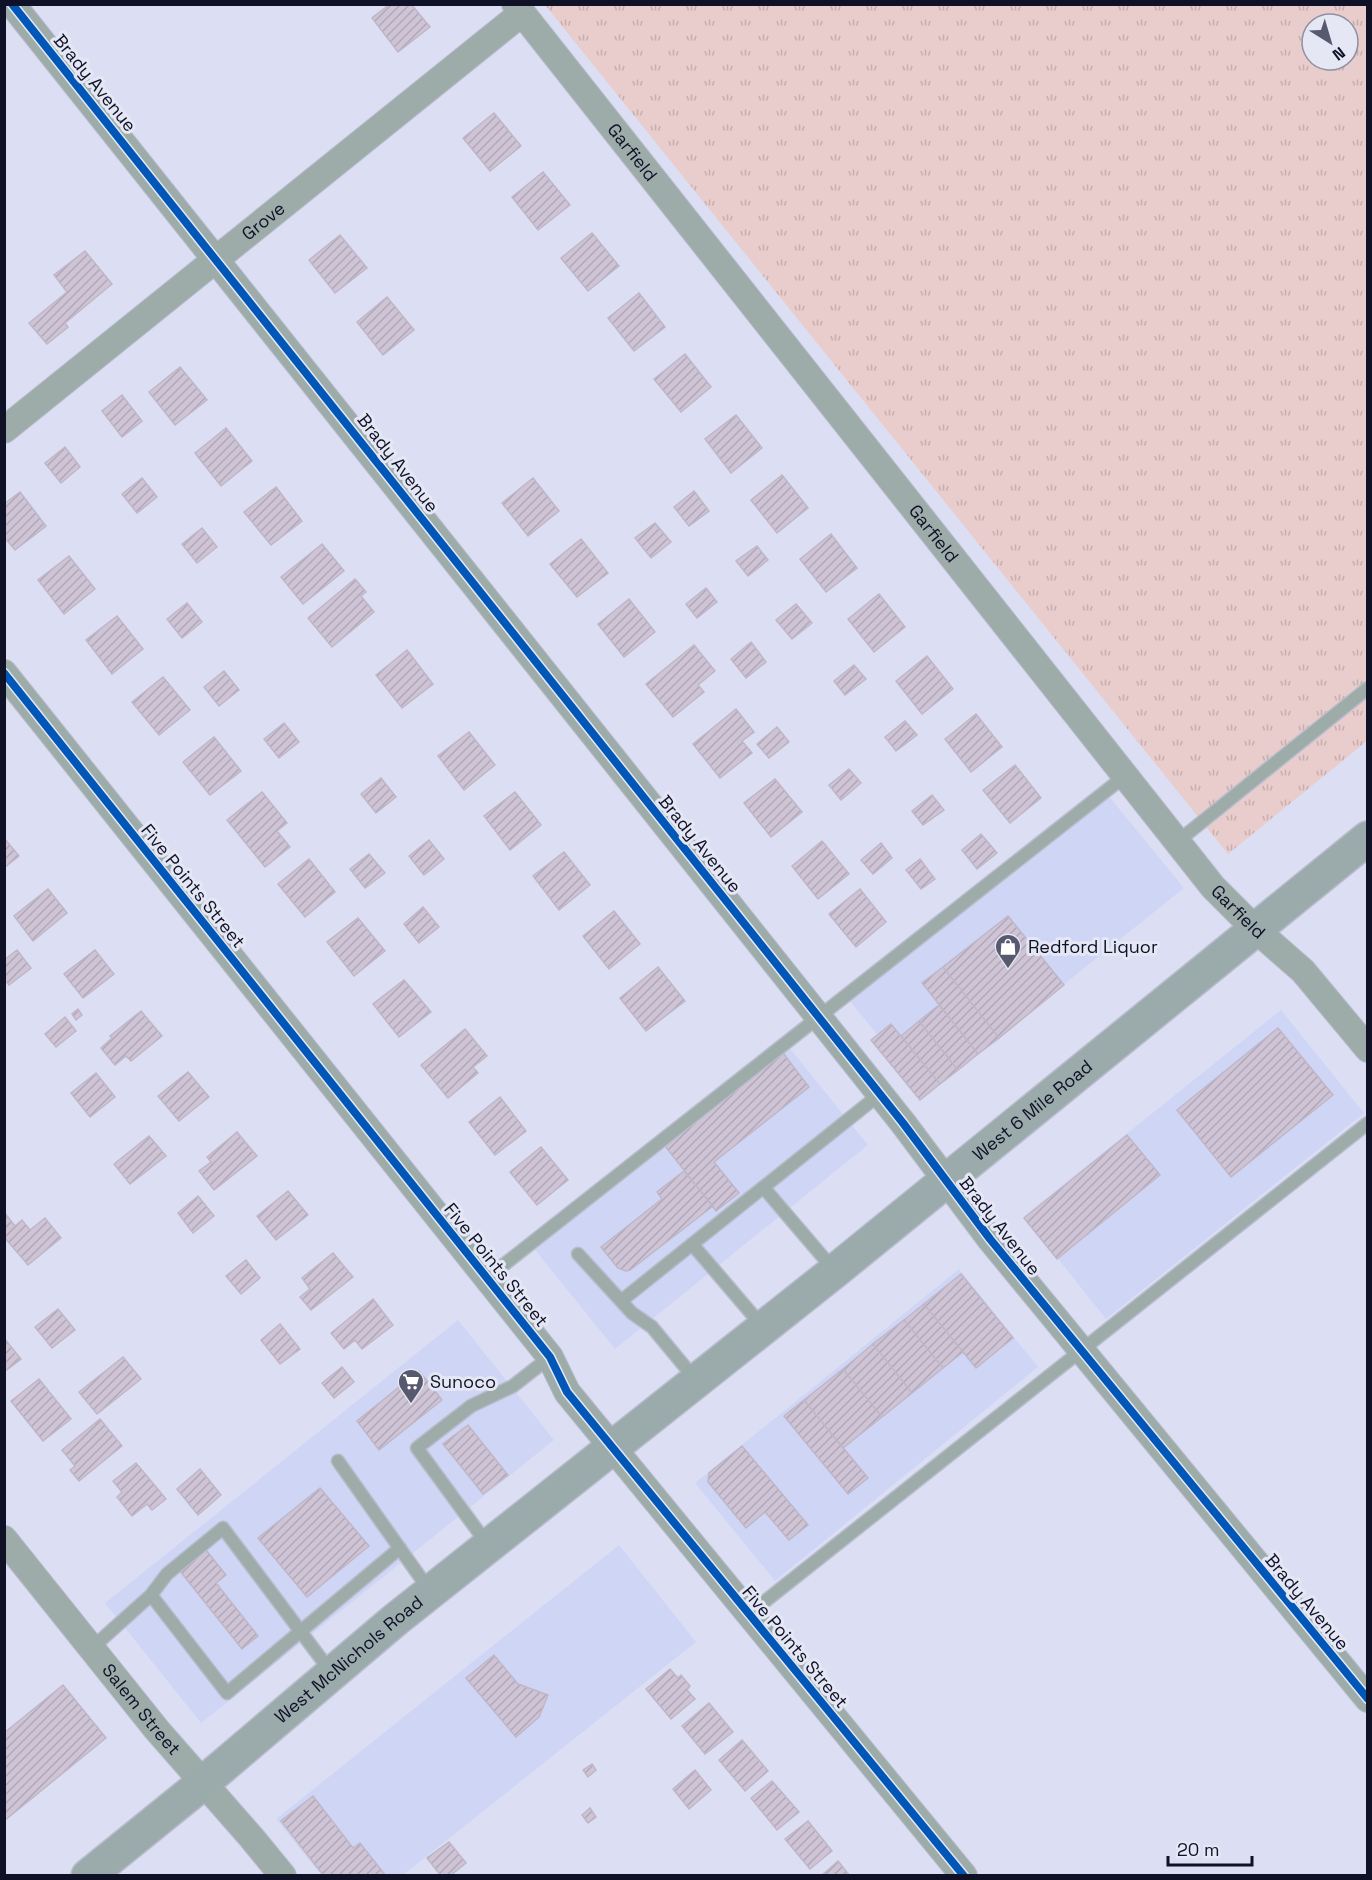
<svg xmlns="http://www.w3.org/2000/svg" width="1372" height="1880" viewBox="0 0 1372 1880" font-family="'Space Grotesk',sans-serif">
  <defs>
    <pattern id="grass-tufts" width="24" height="20" patternUnits="userSpaceOnUse" patternTransform="scale(1.5)"><rect width="24" height="20" fill="#e9cccc"/><path d="M3 7l-1-3M5 7V3M7 7l1-3M15 17l-1-3M17 17v-4M19 17l1-3" fill="none" stroke="#c7aeaf"/></pattern>
    <pattern id="building-hatch" width="6" height="6" patternUnits="userSpaceOnUse" patternTransform="scale(1.5)"><rect width="6" height="6" fill="#cec4d5"/><path d="M-1 1l2-2M0 6l6-6M5 7l2-2" fill="none" stroke="#b0a7b7"/></pattern>
  </defs>
  <rect width="100%" height="100%" fill="#dcdff4"/>
  <!-- built -->
  <path fill="#cfd5f5" d="M1107,794L1184,888L926,1095L850,1001Z
    M1281,1010L1364,1113L1106,1319L1024,1216Z
    M788,1046L868,1145L615,1349L535,1250Z
    M959,1269L1038,1367L775,1581L695,1483Z
    M458,1320L554,1440L201,1723L105,1603Z
    M619,1545L696,1642L403,1875H321L276,1819Z"/>
  <!-- grass -->
  <path fill="url(#grass-tufts)" fill-rule="evenodd" d="M545,5H1367V741L1228,854ZM1312,24H1348V60H1312Z"/>
  <!-- building -->
  <path fill="url(#building-hatch)" stroke="#bfb6c7" stroke-width="1.5" d="M390,4H411L430,27L398,52L372,18Z
    M494,113L521,146L490,171L463,138Z
    M543,172L570,205L538,230L512,197Z
    M592,233L619,266L588,291L561,258Z
    M340,235L367,268L335,293L309,260Z
    M85,251L112,284L65,323L68,327L47,344L29,323L67,292L54,275Z
    M639,293L665,327L634,351L608,318Z
    M387,297L414,330L383,355L357,322Z
    M685,354L711,387L681,412L654,379Z
    M180,367L207,400L175,425L149,392Z
    M122,395L142,421L122,437L102,411Z
    M736,415L762,448L731,473L705,439Z
    M226,428L252,461L221,486L195,453Z
    M65,447L80,467L61,483L45,463Z
    M782,475L808,508L777,533L751,500Z
    M142,478L157,497L137,513L122,494Z
    M533,478L559,511L528,536L502,503Z
    M276,487L302,521L271,545L244,512Z
    M694,491L709,511L689,526L674,507Z
    M20,492L46,526L15,550L4,537V504Z
    M655,523L671,542L651,558L635,538Z
    M202,528L217,547L197,563L182,544Z
    M831,534L857,568L826,592L800,559Z
    M581,539L608,573L577,597L550,564Z
    M322,544L344,571L303,604L281,577Z
    M757,546L768,560L748,576L736,561Z
    M69,556L95,589L64,614L38,580Z
    M355,579L366,592L361,596L374,612L332,647L308,618Z
    M706,588L717,602L697,618L686,604Z
    M879,594L905,627L874,652L848,619Z
    M629,599L655,632L624,657L598,624Z
    M187,603L202,622L182,638L167,619Z
    M796,604L812,623L792,639L776,620Z
    M117,616L143,649L112,674L86,640Z
    M751,642L766,662L746,678L731,659Z
    M694,645L715,671L698,685L704,692L673,717L646,684Z
    M407,650L433,684L402,708L376,675Z
    M927,656L953,689L922,714L896,681Z
    M854,665L866,679L845,695L834,681Z
    M224,671L239,690L219,706L204,687Z
    M163,677L190,710L159,735L132,702Z
    M736,709L754,732L742,741L752,753L720,778L693,744Z
    M976,714L1002,747L971,772L945,739Z
    M905,721L917,735L896,751L885,737Z
    M284,723L299,742L279,758L264,739Z
    M777,727L789,742L769,758L757,744Z
    M469,732L495,765L464,790L438,756Z
    M214,737L241,771L210,795L183,762Z
    M1015,765L1041,798L1010,823L983,790Z
    M849,769L861,783L841,800L829,785Z
    M381,778L396,797L376,813L361,794Z
    M775,779L802,812L771,837L744,803Z
    M262,792L287,823L277,831L290,847L265,867L227,820Z
    M515,792L541,825L510,850L484,816Z
    M932,795L944,810L923,825L912,811Z
    M981,834L997,853L977,869L962,850Z
    M4,838L19,856L4,868Z
    M429,840L444,859L424,875L409,856Z
    M822,841L849,874L818,899L792,866Z
    M881,843L892,858L873,874L861,860Z
    M564,852L590,885L559,910L533,876Z
    M369,854L385,873L365,888L350,869Z
    M309,859L335,892L305,917L278,884Z
    M920,859L935,879L921,889L906,870Z
    M48,889L67,913L33,941L14,916Z
    M860,889L886,922L856,947L829,914Z
    M423,907L439,927L419,943L404,924Z
    M614,911L640,944L609,969L583,936Z
    M1008,916L1064,985L999,1038L943,967Z
    M358,918L385,951L354,976L327,942Z
    M17,950L31,968L9,985L4,979V960Z
    M95,950L114,974L83,998L64,974Z
    M658,967L685,1001L646,1031L620,998Z
    M943,967L999,1038L978,1054L922,983Z
    M404,980L431,1012L399,1037L373,1004Z
    M939,1005L978,1054L958,1070L919,1021Z
    M78,1009L82,1015L76,1020L72,1014Z
    M141,1011L162,1036L131,1061L126,1056L115,1065L101,1048L112,1038L110,1036Z
    M65,1017L76,1031L56,1047L45,1034Z
    M919,1021L958,1070L940,1084L901,1036Z
    M891,1024L940,1084L920,1100L871,1040Z
    M1278,1028L1333,1095L1231,1177L1177,1110Z
    M465,1029L487,1056L473,1067L478,1073L448,1098L421,1065Z
    M783,1053L809,1087L714,1162L739,1193L716,1211L665,1146Z
    M188,1072L209,1097L179,1121L158,1096Z
    M96,1073L115,1097L90,1117L71,1093Z
    M500,1097L526,1131L495,1155L469,1122Z
    M237,1132L257,1156L214,1190L199,1171L211,1162L207,1157Z
    M1127,1135L1160,1175L1057,1259L1024,1218Z
    M149,1136L166,1156L130,1184L114,1164Z
    M541,1147L568,1180L537,1205L510,1172Z
    M684,1171L713,1206L630,1270L626,1271L618,1268L601,1247L662,1199L657,1192Z
    M288,1191L308,1215L276,1240L257,1216Z
    M198,1196L214,1216L193,1233L178,1213Z
    M4,1212L15,1226L22,1220L30,1230L45,1218L61,1238L28,1265L4,1237Z
    M333,1253L353,1277L311,1310L300,1297L310,1289L302,1278Z
    M246,1260L260,1278L241,1294L226,1276Z
    M961,1274L1013,1338L976,1368L924,1304Z
    M373,1299L393,1325L362,1349L355,1340L344,1349L331,1333Z
    M924,1304L963,1352L943,1368L904,1320Z
    M58,1309L75,1330L52,1348L35,1327Z
    M904,1320L943,1368L912,1393L873,1344Z
    M280,1324L300,1349L280,1364L261,1340Z
    M4,1338L21,1359L4,1372Z
    M873,1344L912,1393L882,1417L843,1369Z
    M123,1357L141,1379L97,1414L79,1392Z
    M342,1367L354,1382L334,1398L322,1383Z
    M843,1369L882,1417L843,1448L804,1400Z
    M419,1371L442,1400L379,1450L357,1421Z
    M39,1379L71,1419L43,1441L11,1401Z
    M804,1400L868,1478L848,1494L784,1416Z
    M100,1419L122,1446L79,1481L70,1470L75,1466L62,1450Z
    M468,1425L508,1475L483,1494L443,1444Z
    M742,1446L808,1525L789,1540L765,1512L746,1528L708,1482L709,1473Z
    M136,1463L166,1499L152,1510L147,1504L132,1516L117,1497L122,1492L113,1481Z
    M200,1469L221,1495L198,1515L177,1489Z
    M320,1488L369,1546L307,1597L258,1538Z
    M206,1550L226,1575L216,1583L258,1636L242,1649L180,1571Z
    M494,1655L518,1684L548,1695L539,1717L516,1737L466,1678Z
    M670,1669L678,1678L681,1675L690,1686L687,1690L695,1699L671,1719L646,1689Z
    M63,1685L106,1738L4,1821V1733Z
    M709,1703L733,1732L705,1754L682,1726Z
    M742,1740L768,1771L745,1791L719,1760Z
    M592,1764L596,1770L588,1777L583,1770Z
    M695,1770L711,1790L689,1809L673,1789Z
    M772,1781L799,1812L777,1830L751,1798Z
    M313,1796L353,1848L360,1843L386,1876H324L281,1821Z
    M590,1808L596,1817L588,1823L582,1815Z
    M808,1821L832,1851L810,1869L785,1839Z
    M449,1842L466,1863L450,1876H441L427,1858Z
    M838,1861L850,1876H821Z"/>
  <g fill="none" stroke-linecap="round" stroke-linejoin="round">
    <defs>
      <path id="lane" d="M1177,842L1368,688
        M764,1188L834,1270
        M692,1244L763,1327
        M578,1254L621,1301
        M487,1278L1125,776
        M695,1379L652,1327L632,1313L621,1301L880,1094
        M338,1461L430,1591
        M488,1545L417,1448L471,1406L513,1386L550,1357
        M151,1595L167,1574L223,1528L331,1672
        M749,1614L1368,1123
        M92,1648L151,1595L227,1693L400,1548"/>
      <g id="street">
        <path d="M12,4L903,1123L990,1239L1368,1699"/>
        <path id="s1" d="M515,4L1213,887L1255,929L1303,971L1368,1049"/>
        <path id="s2" d="M4,430L522,13"/>
        <path d="M4,673L550,1357L567,1392L964,1876"/>
        <path id="s3" d="M4,1539L157,1730L251,1837L283,1876"/>
      </g>
      <g id="secondary">
        <path id="s4" d="M88,1876L203,1783L395,1620L835,1271L1368,838"/>
      </g>
    </defs>
    <!-- lane casing -->
    <use href="#lane" stroke="#b9bccd" stroke-width="15"/>
    <!-- street casing -->
    <use href="#street" stroke="#b9bccd" stroke-width="28"/>
    <!-- secondary casing -->
    <use href="#secondary" stroke="#b9bccd" stroke-width="36"/>
    <!-- lane -->
    <use href="#lane" stroke="#9daca9" stroke-width="12"/>
    <!-- street -->
    <use href="#street" stroke="#9daca9" stroke-width="26"/>
    <!-- secondary -->
    <use href="#secondary" stroke="#9baaaa" stroke-width="33"/>
    <defs>
      <path id="cycleway" d="M12,4L903,1123L990,1239L1368,1699
        M4,673L550,1357L567,1392L964,1876"/>
    </defs>
    <!-- cycleway casing -->
    <use href="#cycleway" stroke="#e5e7f4" stroke-width="11"/>
    <!-- cycleway -->
    <use href="#cycleway" stroke="#0057b8" stroke-width="8"/>
  </g>
  <!-- icons -->
  <defs>
    <symbol id="shop-pin" viewBox="-11 -11 22 30"><path d="M0 17L-7.5 6A9.5 9.5 0 1 1 7.5 6Z" fill="#57596f" stroke="#e5e7f4"/><path d="M-5-2.5h2.3a2.7 3.5 0 0 1 5.4 0H5L5.5 6h-11ZM-1.5-2.5h3a1.5 2.3 0 0 0-3 0Z" fill="#fff"/></symbol>
    <symbol id="supermarket-pin" viewBox="-11 -11 22 30"><path d="M0 17L-7.5 6A9.5 9.5 0 1 1 7.5 6Z" fill="#57596f" stroke="#e5e7f4"/><path d="M-6-5.5h2.5l.6 2H6L4.5 2H-2.5L-4.4-4H-6ZM-1.5 3.2a1.3 1.3 0 1 0 .1 0ZM3 3.2a1.3 1.3 0 1 0 .1 0Z" fill="#fff"/></symbol>
  </defs>
  <g fill-rule="evenodd">
    <use href="#shop-pin" x="993" y="932" width="30" height="40"/>
    <use href="#supermarket-pin" x="396" y="1367" width="30" height="40"/>
  </g>
  <g text-anchor="middle" stroke-width="6" stroke-linejoin="round" paint-order="stroke">
    <!-- street labels -->
    <g font-size="18" fill="#0f1127" stroke="#e5e7f4">
      <text transform="translate(95 83) rotate(51)" y="6">Brady Avenue</text>
      <text dy="6" stroke="none"><textPath href="#s1" startOffset="189">Garfield</textPath></text>
      <text dy="6" stroke="none"><textPath href="#s2" startOffset="333">Grove</textPath></text>
      <text transform="translate(398 463) rotate(52)" y="6">Brady Avenue</text>
      <text dy="6" stroke="none"><textPath href="#s1" startOffset="675">Garfield</textPath></text>
      <text transform="translate(700 844) rotate(51)" y="6">Brady Avenue</text>
      <text transform="translate(193 886) rotate(51)" y="6">Five Points Street</text>
      <text dy="6" stroke="none"><textPath href="#s1" startOffset="1161">Garfield</textPath></text>
      <text dy="6" stroke="none"><textPath href="#s4" startOffset="1216">West 6 Mile Road</textPath></text>
      <text transform="translate(1000 1226) rotate(52)" y="6">Brady Avenue</text>
      <text transform="translate(496 1265) rotate(51)" y="6">Five Points Street</text>
      <text transform="translate(1307 1602) rotate(50)" y="6">Brady Avenue</text>
      <text transform="translate(795 1647) rotate(50)" y="6">Five Points Street</text>
      <text dy="6" stroke="none"><textPath href="#s4" startOffset="339">West McNichols Road</textPath></text>
      <text dy="6" stroke="none"><textPath href="#s3" startOffset="219">Salem Street</textPath></text>
    </g>
    <!-- poi labels -->
    <g font-size="18" fill="#0f1127" stroke="#e5e7f4" text-anchor="start">
      <text x="1028" y="953">Redford Liquor</text>
      <text x="430" y="1388">Sunoco</text>
    </g>
  </g>
  <!-- border -->
  <rect width="1372" height="1880" fill="none" stroke="#0f1127" stroke-width="12"/>
  <!-- north arrow -->
  <g transform="translate(1330 42) rotate(143)"><circle r="28" fill="#e5e7f4" stroke="#8f91a2" stroke-width="1.5"/>
  <path d="M0-4.5L10 22L0 15L-10 22Z" fill="#57596f"/>
  <text y="-9" font-size="16" font-weight="bold" text-anchor="middle" fill="#0f1127">N</text>
  </g>
  <!-- scale -->
  <path d="M1168 1856v9h84v-9" fill="none" stroke="#0f1127" stroke-width="3"/>
  <text x="1177" y="1856" font-size="18" fill="#0f1127" stroke="#e5e7f4" stroke-width="4.5" paint-order="stroke">20 m</text>
</svg>
